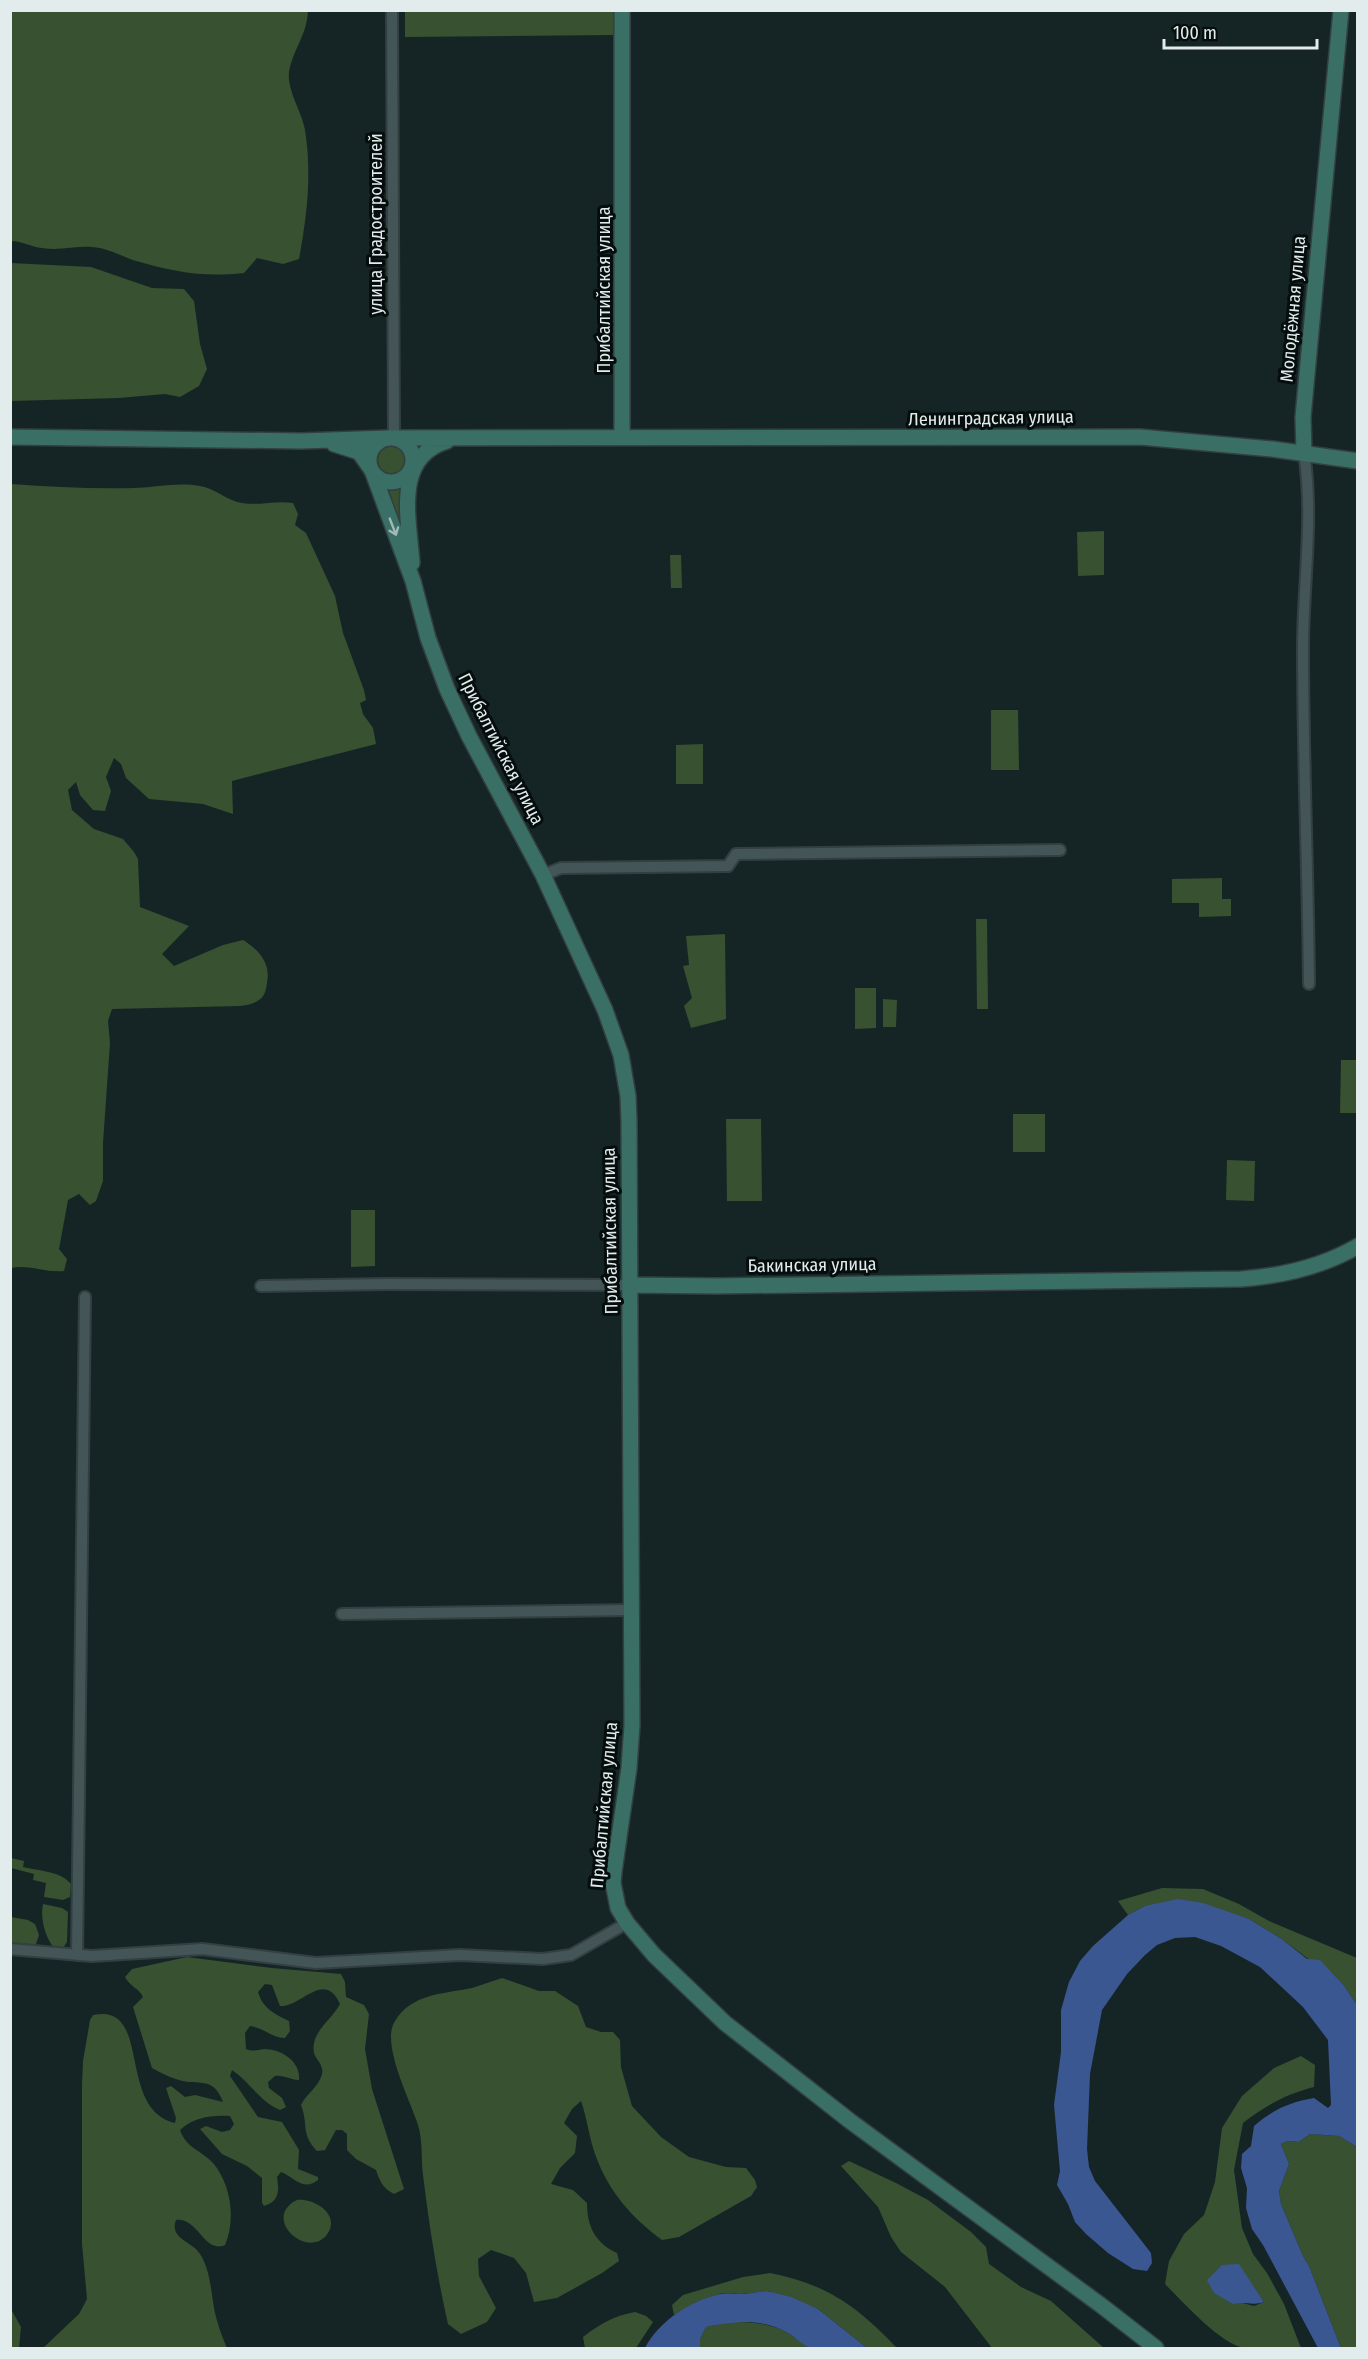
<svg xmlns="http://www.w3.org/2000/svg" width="1368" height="2359" viewBox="0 0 1368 2359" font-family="'Fira Sans Condensed',sans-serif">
  <rect width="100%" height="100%" fill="#152526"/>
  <!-- green -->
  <path fill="#375131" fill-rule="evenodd" d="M10,11H308C307,35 293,49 289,72C287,91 302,112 305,130C312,174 307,216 299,259L283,264L257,258L244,273C204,277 179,273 140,262C124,258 109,248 92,247C75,246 59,251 42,248C31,247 22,241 11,241Z
    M405,11H615V35L405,37Z
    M11,263L91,267L152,288L184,289L194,301L200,344L207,369L199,386L180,397L165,394L119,398L11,401Z
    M378 460a14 14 0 1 1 28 0a14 14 0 1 1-28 0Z
    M11,484C52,487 94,489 135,488C157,487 178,482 200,486C215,488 227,501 242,503C260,506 275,500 293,503L298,514L295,525L306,533L335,596L343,633L364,690L366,700L360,703L363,714L373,728L376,744L232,781L233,814L203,804L149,799L126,778L121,764L114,758L106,777L111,791L105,811L93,810L80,795L76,782L68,790L72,810L94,829L123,839L134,852L138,859L140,907L189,926L162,954L174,966L223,945L243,940C259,950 271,963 267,983C266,990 265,996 259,1000C254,1004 246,1005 240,1006L112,1009L108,1021L110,1043L103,1143V1181L96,1201L90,1205L79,1194L68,1200L59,1249L67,1259L64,1271C46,1273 29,1264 11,1268Z
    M404,488L405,538L386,489Z
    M1104,531V575L1078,576L1077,532Z
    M670,555H681L682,588H671Z
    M991,710H1018L1019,770H991Z
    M703,744V784H676V745Z
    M1222,878V899H1231V916L1199,917V903H1172V879Z
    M976,919H987L988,1009H977Z
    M725,934L726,1019L691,1028L684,1006L692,998L683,966L689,965L686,936Z
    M855,988H876V1028L855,1029Z
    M883,999L897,1000L896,1027H883Z
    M1341,1060H1357V1113H1340Z
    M1013,1114H1045V1152H1013Z
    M726,1119H761L762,1201H727Z
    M1227,1160L1255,1161L1254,1201L1226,1200Z
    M351,1210H375V1266L351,1267Z
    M11,1858L24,1861L23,1867C39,1871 61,1871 71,1884L70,1897L63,1900L44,1897L46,1883L33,1880L34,1874L11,1868Z
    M1162,1888L1203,1889L1239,1904L1269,1921L1357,1958V2005L1345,1987L1282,1939L1249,1919L1227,1913L1145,1906L1128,1915L1118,1901Z
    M43,1904L62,1908L68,1912L67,1942L63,1948H54C45,1937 40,1918 43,1904Z
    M11,1917L28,1920L35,1924L39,1935L36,1944L32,1946L11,1944Z
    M187,1957L272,1968L341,1974L345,1982L346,1997L364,2005L369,2014L365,2049L372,2089L404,2189L394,2194C383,2188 380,2182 376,2170L356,2159L347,2150V2134L342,2130H336L325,2150L317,2151C300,2133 309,2126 301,2105C306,2094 319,2087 322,2074C324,2065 316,2060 314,2053C310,2032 332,2020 340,2004C324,1969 302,2007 280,2006L272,1985L265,1984L258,1992C263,2009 275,2014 289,2021L290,2031L285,2038C273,2038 263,2028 250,2026L245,2033L246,2049C253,2052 257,2050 264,2049C282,2049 301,2062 299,2080C290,2080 284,2075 275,2076L268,2082L269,2088L282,2098L286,2107L280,2110C260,2102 250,2082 232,2070L230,2076L258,2117L282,2122L299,2150L298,2169L318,2177V2180C303,2192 294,2177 281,2172L277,2177C279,2190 280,2201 264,2206L262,2203V2178L247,2166L222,2154L200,2129L206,2126L222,2132L230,2130L234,2124L230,2116C212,2115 194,2117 180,2130C186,2148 201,2150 213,2163C231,2184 236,2220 225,2245C204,2254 198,2217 176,2220C169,2239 192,2241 200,2254C211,2271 211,2294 215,2313C218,2325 222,2337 227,2348H43L79,2314L87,2299L82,2244V2084L83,2061L90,2020L93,2015C153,2002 116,2109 175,2123L176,2118L166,2088L171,2086L185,2097L195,2095L223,2102C213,2075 198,2086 179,2080C171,2078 159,2072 152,2068L133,2007L143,1997C139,1988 130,1987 125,1977L132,1969Z
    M502,1978L539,1991H555L578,2006L586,2027L601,2032H613L620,2040L621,2067L632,2106L661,2137L689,2157L726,2167L746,2168L755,2180L757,2187L751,2196L679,2237L662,2240C632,2218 608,2191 595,2154C589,2137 587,2118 581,2101L572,2109L564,2123L577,2136L575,2153L560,2168L551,2184L573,2190L587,2203C587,2226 595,2243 617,2253L619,2261L602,2273L557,2298L534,2302L526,2273L514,2258L491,2250L478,2259L479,2276L496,2308L487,2322L461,2334L448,2324C437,2276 429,2225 423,2175C421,2160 423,2141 418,2125C411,2102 380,2043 395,2021C412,1993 444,1994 472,1988C482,1985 492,1981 502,1978Z
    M1301,2056L1315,2065L1314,2087C1284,2095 1267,2105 1243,2123L1234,2170L1242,2228L1253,2254L1267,2273L1284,2304L1301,2348C1283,2348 1263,2351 1245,2348C1221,2345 1182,2301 1165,2284L1169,2261L1184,2234L1204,2215L1215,2182L1222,2128L1242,2096L1274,2068ZM1239,2265L1264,2302L1254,2306L1239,2302Z
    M1310,2134L1339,2136L1357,2147V2348H1341L1309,2266L1303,2256L1281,2204L1279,2191L1289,2164L1281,2144L1288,2141L1299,2142Z
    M849,2161L896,2183L928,2200L971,2232L986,2247L989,2264L1021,2287L1051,2301L1104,2348H992L945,2287L901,2252L891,2237L878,2207L841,2166Z
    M297,2200C314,2198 340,2214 328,2233C309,2262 260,2218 297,2200Z
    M770,2273C827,2284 858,2307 897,2348H867L818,2309L768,2291L741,2294L722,2293L699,2301L674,2315L672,2305L683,2295L743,2277Z
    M11,2309L21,2327L19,2348H11Z
    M635,2312L646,2316L653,2322L636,2348H585L583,2337C600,2324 613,2316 635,2312Z
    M728,2322C748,2322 769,2322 788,2333C796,2337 802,2344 811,2348H700V2339L706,2327Z"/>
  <!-- water -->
  <path fill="#3b5792" d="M1178,1899L1203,1903L1249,1919L1282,1939L1307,1959L1320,1960L1345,1987L1357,2005V2147L1339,2136L1310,2134L1299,2142L1288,2141L1281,2144L1289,2164L1279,2191L1281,2204L1303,2256L1309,2266L1341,2348H1318L1263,2245L1252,2229L1246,2208L1247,2188L1241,2168L1242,2154L1251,2146L1254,2126C1272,2110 1290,2102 1314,2098L1328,2108L1331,2105L1328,2040L1303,2007L1260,1967L1221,1946L1195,1937L1175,1938L1157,1945L1145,1955L1127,1974L1102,2010L1090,2074L1087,2149L1089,2167L1095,2181L1151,2253L1152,2263L1147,2271L1133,2269L1108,2253L1086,2234L1075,2222L1068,2204L1057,2185L1060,2171L1054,2105L1061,2052V2010L1069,1982L1080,1961L1093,1946L1128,1915L1145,1906Z
    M1239,2264L1264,2302C1253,2306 1244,2301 1233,2304L1214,2293L1207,2280L1222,2265Z
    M767,2291L791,2297L818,2309L867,2348C851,2349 825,2352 811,2348C801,2345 796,2337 788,2333C762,2318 734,2321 706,2327L700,2339V2348H645C659,2321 690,2301 720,2294C726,2293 733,2294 739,2294C748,2294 758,2292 767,2291Z"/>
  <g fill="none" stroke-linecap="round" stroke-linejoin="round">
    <defs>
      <path id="street" d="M392,10L394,438
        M1304,453C1314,517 1303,584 1303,648C1303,760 1308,872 1309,984
        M543,875L561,868L728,866L736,854L1060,850
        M261,1286L386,1284L630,1285
        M342,1614L631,1610
        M10,1949L92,1956L202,1949L316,1963L460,1955L543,1959L571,1955L627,1923
        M77,1955L85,1297"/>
      <path id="secondary" d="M622,10V437
        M10,437L301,441L389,438
        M369 460a22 22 0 1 1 44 0a22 22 0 1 1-44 0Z
        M394,438L1140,437L1272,449L1358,461
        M334,444L359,452L371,469
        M1304,453L1303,417L1341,10
        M373,473L413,581L428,638L447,689L469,736L543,875L605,1010L621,1055L628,1096L629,1121L632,1725L629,1768L614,1872L613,1883L618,1908L627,1923L654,1955L725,2023L850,2121L1102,2306L1156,2348
        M412,563C409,519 393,457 447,441
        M630,1285L717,1286L1241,1279C1282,1276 1322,1267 1358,1246"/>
    </defs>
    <!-- street casing -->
    <use href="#street" stroke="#333f40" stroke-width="14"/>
    <!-- secondary casing -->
    <use href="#secondary" stroke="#333f40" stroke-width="18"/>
    <!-- street -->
    <use href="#street" stroke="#445557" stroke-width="10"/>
    <!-- secondary -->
    <use href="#secondary" stroke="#3a6f66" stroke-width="15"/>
  </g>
  <!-- one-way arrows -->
  <defs><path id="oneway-shaft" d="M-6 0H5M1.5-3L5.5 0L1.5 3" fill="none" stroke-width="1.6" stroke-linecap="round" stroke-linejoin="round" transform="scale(1.5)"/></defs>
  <use stroke="#9fbab7" href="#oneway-shaft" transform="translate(393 527) rotate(69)"/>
  <g text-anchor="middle" stroke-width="6" stroke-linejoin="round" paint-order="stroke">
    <!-- street labels -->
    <g font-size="18" fill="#e2eced" stroke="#060d0d">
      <text transform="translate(376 224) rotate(-90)" y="6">улица Градостроителей</text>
      <text transform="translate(604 290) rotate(-90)" y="6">Прибалтийская улица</text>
      <text transform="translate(1293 309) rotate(-85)" y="6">Молодёжная улица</text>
      <text transform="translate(991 418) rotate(-1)" y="6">Ленинградская улица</text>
      <text transform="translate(501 749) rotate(63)" y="6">Прибалтийская улица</text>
      <text transform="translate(610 1231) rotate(-91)" y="6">Прибалтийская улица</text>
      <text transform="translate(812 1265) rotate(-1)" y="6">Бакинская улица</text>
      <text transform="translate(604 1805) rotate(-85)" y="6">Прибалтийская улица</text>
    </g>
  </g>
  <!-- border -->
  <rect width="1368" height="2359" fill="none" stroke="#e2eced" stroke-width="24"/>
  <!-- scale -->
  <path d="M1164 39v9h153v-9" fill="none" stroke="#e2eced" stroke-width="3"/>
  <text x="1173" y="39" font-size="18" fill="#e2eced" stroke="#060d0d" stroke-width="4.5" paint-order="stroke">100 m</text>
</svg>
